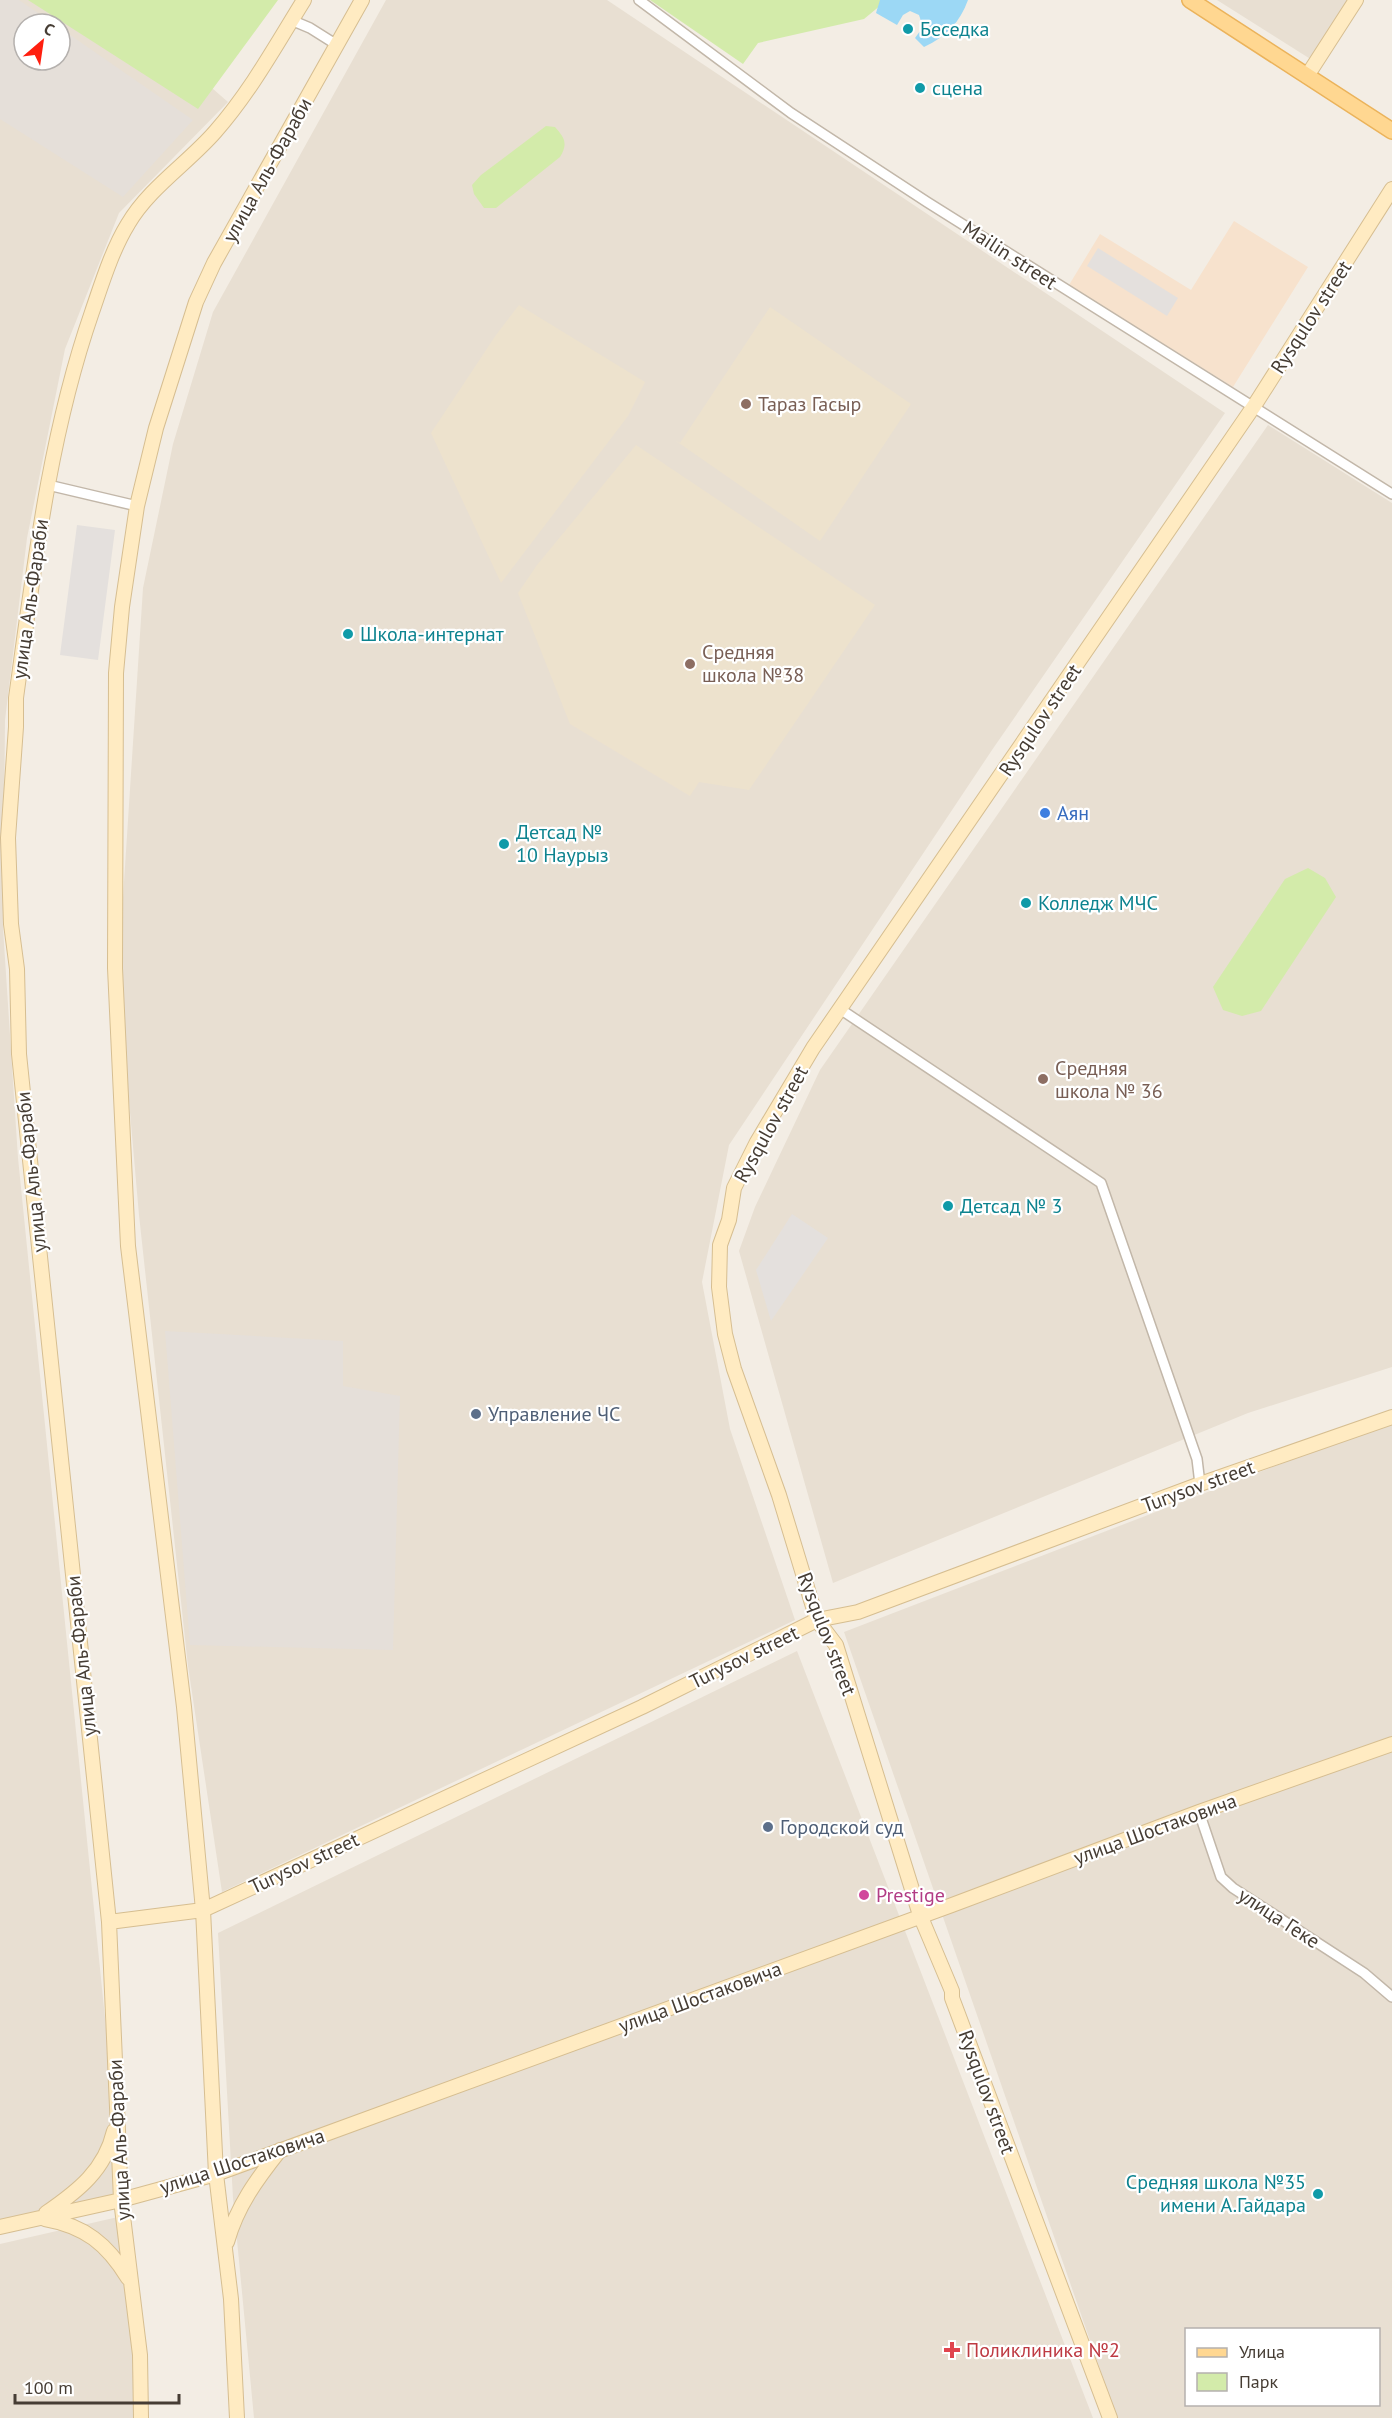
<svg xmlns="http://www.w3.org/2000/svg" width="1392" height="2418" viewBox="0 0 1392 2418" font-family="'PT Sans',sans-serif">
  <rect width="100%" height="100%" fill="#f3ede4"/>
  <!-- residential -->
  <path fill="#e8dfd2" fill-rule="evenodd" d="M0,0H111L228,102L119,213L65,349L27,538L5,720L3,928L18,1158L123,2196L0,2220ZM24,24H60V60H24Z
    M386,0H607L1225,413L992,750L729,1145L702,1282L730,1429L795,1620L222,1892L188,1666L139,1215L118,975L143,588L173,444L213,312Z
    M1217,0H1350L1312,60Z
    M1268,425L1392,503V1367L1248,1413L833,1583L739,1251L755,1207L820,1070Z
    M1392,1421V2418H1117L844,1632ZM1186,2330H1378V2404H1186Z
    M797,1651L1093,2418H254L233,2198L218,1933Z
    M118,2217L139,2418H0V2244Z"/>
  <!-- commercial -->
  <path fill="#f7e2cd" d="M1234,221L1308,267L1233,387L1069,285L1100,234L1191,290Z"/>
  <!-- industrial -->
  <path fill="#e5dfd9" d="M0,0H19L54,24H24V60H60V28L193,120L123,197L0,119Z
    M165,1331L343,1341V1386L400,1396L393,1650L190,1645Z"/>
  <!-- education -->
  <path fill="#ede2cd" d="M519,305L645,382L628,416L501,583L431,433L496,335Z
    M770,307L911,404L820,541L676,441L680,443Z
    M636,445L875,605L749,790L699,782L690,796L570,724L518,593L537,565Z"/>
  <!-- green -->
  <path fill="#d3ebaa" d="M28,0H278L198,109Z
    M650,0H887L864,19L758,43L743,64Z
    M546,126L555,127C565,138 568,144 560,157L496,208H484L474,194L472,185L481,175Z
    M1308,868L1325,878L1336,897L1261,1011L1242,1016L1223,1010L1213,987L1285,879Z"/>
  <!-- parking -->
  <path fill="#e4e0dd" d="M1098,248L1178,298L1167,316L1087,266Z
    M77,525L115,530L98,660L60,655Z
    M792,1214L828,1238L771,1321L756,1270Z"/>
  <!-- water -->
  <path fill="#9cd8f5" d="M880,0H968C960,22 946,37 924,47L915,38L923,27L919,15L910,11L903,15L897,25L876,13Z"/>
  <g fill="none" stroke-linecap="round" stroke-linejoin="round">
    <defs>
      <path id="street" d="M639,0L791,113L927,202L1392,494
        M291,20L310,28L337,45
        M48,485L137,506
        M840,1009L1101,1183L1197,1459L1200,1484
        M1199,1812L1221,1877L1233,1888L1364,1973L1392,1997"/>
      <path id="secondary" d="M1307,76L1356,0
        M109,1922L203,1910L642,1707L817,1620L858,1612L1200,1484L1392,1417
        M46,2213C78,2191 105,2170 114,2131
        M45,2219C85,2226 107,2244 128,2278
        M0,2227L121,2200L216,2174L952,1905L1199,1812L1392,1744
        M227,2242C237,2206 257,2179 280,2150
        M141,2418L140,2355L121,2200L109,1922L19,1054L17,969L11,924L8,838L16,727V698C34,568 49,436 92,312C102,283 112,250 128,224C149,188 188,163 215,132C251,91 276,45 304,0
        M237,2418L231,2299L216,2174L203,1910L184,1707L128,1246L115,968L116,673L122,607L137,506L156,428L196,302L214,263L362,0
        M1110,2418L952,1998V1991L920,1915L836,1645L817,1620L779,1495L734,1369L725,1334L719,1287L720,1245L729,1220L734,1188L757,1142L813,1048L1254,406L1392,189"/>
      <path id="primary" d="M1190,0L1392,131"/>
    </defs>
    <!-- street casing -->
    <use href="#street" stroke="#c2b7a9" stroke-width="12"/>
    <!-- secondary casing -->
    <use href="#secondary" stroke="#d6be91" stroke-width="16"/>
    <!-- primary casing -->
    <use href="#primary" stroke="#ebb35b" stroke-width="18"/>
    <!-- street -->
    <use href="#street" stroke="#fff" stroke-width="9"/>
    <!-- secondary -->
    <use href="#secondary" stroke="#ffebc2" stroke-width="14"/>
    <!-- primary -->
    <use href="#primary" stroke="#ffd791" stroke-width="15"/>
  </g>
  <!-- markers -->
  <g fill="#0f9aa8" stroke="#fff" stroke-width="2">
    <circle cx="908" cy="29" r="6"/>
    <circle cx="920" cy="88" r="6"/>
    <circle cx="348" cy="634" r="6"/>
    <circle cx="504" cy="844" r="6"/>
    <circle cx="1026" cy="903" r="6"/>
    <circle cx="948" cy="1206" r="6"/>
    <circle cx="1318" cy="2194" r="6"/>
  </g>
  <g fill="#8d6e63" stroke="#fff" stroke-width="2">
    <circle cx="746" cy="404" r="6"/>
    <circle cx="690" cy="664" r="6"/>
    <circle cx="1043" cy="1079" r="6"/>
  </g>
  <circle fill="#3f7fe0" stroke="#fff" stroke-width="2" cx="1045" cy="813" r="6"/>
  <g fill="#5c6f8a" stroke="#fff" stroke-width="2">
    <circle cx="476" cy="1414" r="6"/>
    <circle cx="768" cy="1827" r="6"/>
  </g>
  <circle fill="#d1479c" stroke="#fff" stroke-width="2" cx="864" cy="1895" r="6"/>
  <path fill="#e0444e" stroke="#fff" stroke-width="2" d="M949 2341h6v6h6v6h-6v6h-6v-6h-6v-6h6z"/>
  <g text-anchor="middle" stroke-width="4.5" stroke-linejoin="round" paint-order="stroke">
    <!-- culture labels -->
    <g font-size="20" fill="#0d838f" stroke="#fff" text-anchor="start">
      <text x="920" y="36">Беседка</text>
      <text x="932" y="95">сцена</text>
      <text x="360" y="641">Школа-интернат</text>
      <text x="516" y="839">Детсад №<tspan x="516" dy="23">10 Наурыз</tspan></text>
      <text x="1038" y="910">Колледж МЧС</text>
      <text x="960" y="1213">Детсад № 3</text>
      <text x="1306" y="2189" text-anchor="end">Средняя школа №35<tspan x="1306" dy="23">имени А.Гайдара</tspan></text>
    </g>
    <!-- street labels -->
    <g font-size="20" fill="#463d34" stroke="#fff">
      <text transform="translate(267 170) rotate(-61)" y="7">улица Аль-Фараби</text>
      <text transform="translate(1010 255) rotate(33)" y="7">Mailin street</text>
      <text transform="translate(1311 317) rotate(-57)" y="7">Rysqulov street</text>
      <text transform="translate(30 599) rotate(-82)" y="7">улица Аль-Фараби</text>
      <text transform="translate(1040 720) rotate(-56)" y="7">Rysqulov street</text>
      <text transform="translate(771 1124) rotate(-61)" y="7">Rysqulov street</text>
      <text transform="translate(31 1172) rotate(-96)" y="7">улица Аль-Фараби</text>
      <text transform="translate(1198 1486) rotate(-20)" y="7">Turysov street</text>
      <text transform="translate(827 1634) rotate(69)" y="7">Rysqulov street</text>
      <text transform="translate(81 1656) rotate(-96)" y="7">улица Аль-Фараби</text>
      <text transform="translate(744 1657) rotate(-26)" y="7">Turysov street</text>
      <text transform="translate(1155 1829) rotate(-20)" y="7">улица Шостаковича</text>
      <text transform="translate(304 1863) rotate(-25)" y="7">Turysov street</text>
      <text transform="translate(1279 1918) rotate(33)" y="7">улица Геке</text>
      <text transform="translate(700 1997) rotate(-20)" y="7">улица Шостаковича</text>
      <text transform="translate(987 2092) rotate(70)" y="7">Rysqulov street</text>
      <text transform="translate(119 2140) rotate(-93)" y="7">улица Аль-Фараби</text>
      <text transform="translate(242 2161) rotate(-18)" y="7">улица Шостаковича</text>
    </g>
    <!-- education labels -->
    <g font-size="20" fill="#785e54" stroke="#fff" text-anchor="start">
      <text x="758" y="411">Тараз Гасыр</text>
      <text x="702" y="659">Средняя<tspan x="702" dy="23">школа №38</tspan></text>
      <text x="1055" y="1075">Средняя<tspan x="1055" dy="23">школа № 36</tspan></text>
    </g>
    <!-- shop labels -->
    <g font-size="20" fill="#366cbe" stroke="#fff" text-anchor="start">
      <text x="1057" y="820">Аян</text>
    </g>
    <!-- service labels -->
    <g font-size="20" fill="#4e5e75" stroke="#fff" text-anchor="start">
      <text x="488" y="1421">Управление ЧС</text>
      <text x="780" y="1834">Городской суд</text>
    </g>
    <!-- hotel labels -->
    <g font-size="20" fill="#b23c85" stroke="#fff" text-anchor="start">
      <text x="876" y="1902">Prestige</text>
    </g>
    <!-- health labels -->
    <g font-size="20" fill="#be3a42" stroke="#fff" text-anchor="start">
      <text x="966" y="2357">Поликлиника №2</text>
    </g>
  </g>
  <!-- legend -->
  <rect x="1185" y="2328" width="195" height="78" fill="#ffffff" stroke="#b5b1ae" stroke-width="1.5"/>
  <rect x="1197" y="2348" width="30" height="9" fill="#ffd791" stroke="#b5b1ae" stroke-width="1.5"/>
  <text x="1239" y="2358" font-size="18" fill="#463d34">Улица</text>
  <rect x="1197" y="2373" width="30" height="18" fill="#d3ebaa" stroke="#b5b1ae" stroke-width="1.5"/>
  <text x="1239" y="2388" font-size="18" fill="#463d34">Парк</text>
  <!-- north arrow -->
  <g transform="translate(42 42) rotate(29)"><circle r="28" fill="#ffffff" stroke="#b5b1ae" stroke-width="1.5"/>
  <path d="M0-4.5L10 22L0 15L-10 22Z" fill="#ff1f0f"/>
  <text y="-9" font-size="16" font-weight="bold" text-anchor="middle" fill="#463d34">С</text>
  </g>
  <!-- scale -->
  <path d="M15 2394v9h164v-9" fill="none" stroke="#463d34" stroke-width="3"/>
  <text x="24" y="2394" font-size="18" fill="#463d34" stroke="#ffffff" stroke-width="4.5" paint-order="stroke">100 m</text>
</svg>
